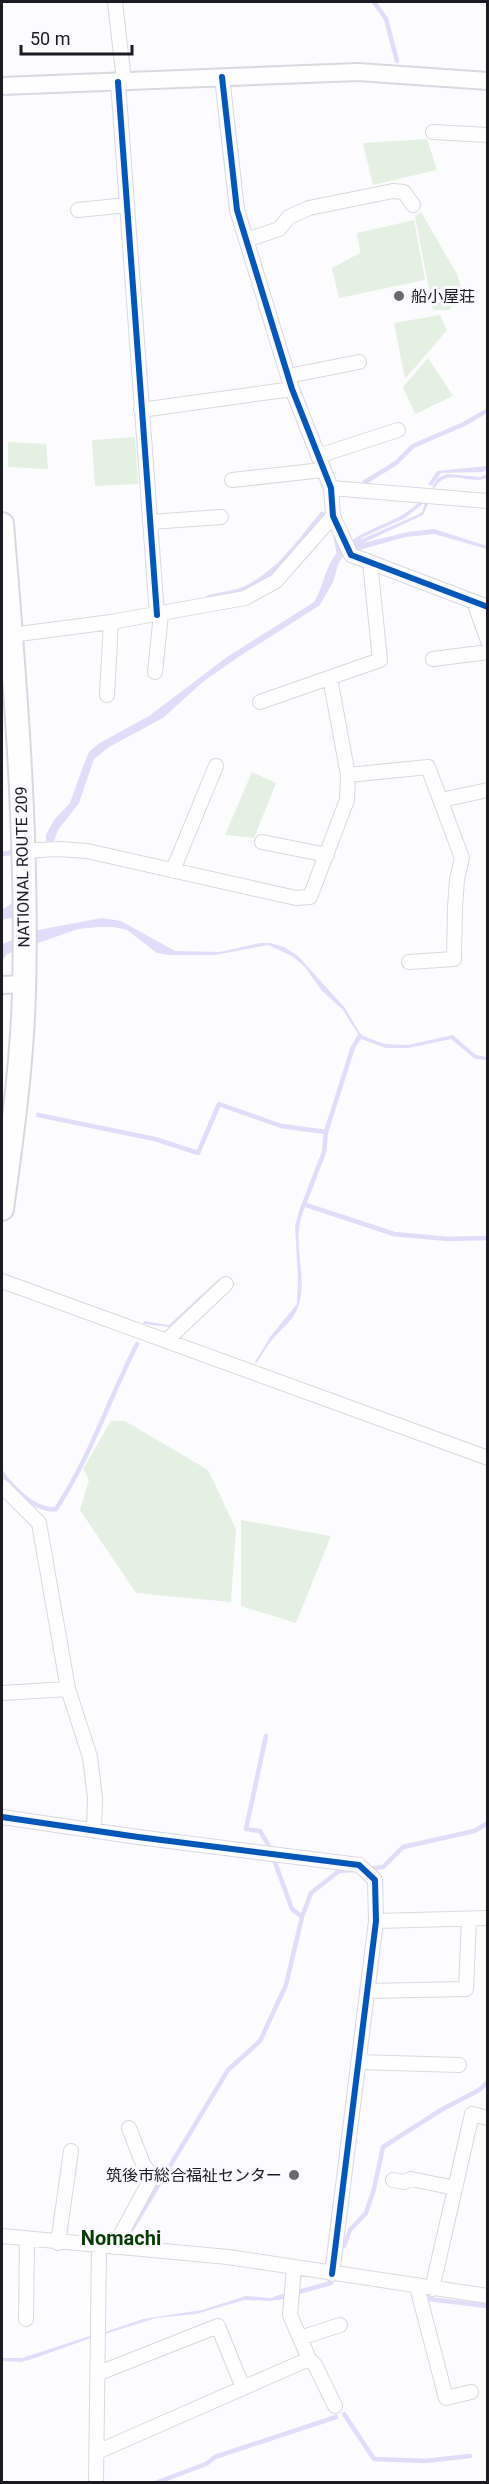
<svg xmlns="http://www.w3.org/2000/svg" width="489" height="2484" viewBox="0 0 489 2484" font-family="Roboto,'Noto Sans JP',sans-serif">
  <rect width="100%" height="100%" fill="#fcfbfe"/>
  <!-- green -->
  <path fill="#e4f0e2" d="M427,139L437,170L373,185L363,143Z
    M421,212L457,274L462,291L450,310H433L415,216Z
    M414,220L425,280L339,298L332,268L360,253L357,233Z
    M440,315L447,330L405,379L394,323Z
    M428,358L453,396L415,414L403,387Z
    M135,437L138,484L95,486L92,440Z
    M8,442L46,444L48,469L8,467Z
    M252,772L276,783L254,838L225,835Z
    M111,1421H125L208,1470L236,1529L231,1602L136,1593L80,1510L89,1480L83,1469Z
    M241,1520L331,1536L296,1623L241,1606Z"/>
  <!-- water -->
  <path fill="#e1dcf9" d="M487,466V470L482,472L441,473L432,485H428L437,471Z
    M447,474L480,477L487,474V478C470,485 445,467 435,488L432,487L438,478Z
    M421,501L424,503L405,518L361,538L362,539L417,515L422,512L425,503L428,504L423,515L363,543L408,532L434,529L487,546V549L434,534L405,537L345,554L339,562L333,582L320,605L237,658L204,681L163,718L109,747L94,759L79,803L58,830L54,841L46,842V835L54,820L70,803L84,764L89,752L98,744L149,716L227,657L314,602C324,587 325,565 338,552C355,533 381,527 402,515C409,511 415,505 421,501Z
    M15,901V917L2,920V910Z
    M102,918L121,921L175,951L220,952L260,943H270L284,947L298,956L345,1008L361,1035L384,1044L408,1045L453,1035L476,1055L487,1057V1060L475,1059L451,1039L408,1048H386L361,1039L343,1010L322,991L305,967L292,956L268,945L215,955H169L157,953L127,930L114,927H99L78,929L7,954L2,961V944L38,930Z
    M301,1204L306,1205C288,1242 310,1274 298,1307C294,1320 280,1330 272,1340C266,1347 261,1356 256,1364L255,1362L270,1337L297,1304L298,1276L295,1226Z
    M219,1279L220,1280L169,1327L143,1324L144,1321L169,1325Z
    M281,2295L283,2298L271,2301L244,2300L196,2314L156,2318L105,2334V2332L143,2319L202,2310L246,2296L271,2298Z
    M90,2336L91,2338L32,2359L21,2362L2,2361V2358H22Z"/>
  <g fill="none" stroke-linecap="round" stroke-linejoin="round">
    <!-- stream -->
    <path stroke="#e1dcf9" stroke-width="4.5" d="M374,2L386,19L397,61
      M365,482L396,463L413,446L464,424L488,410
      M335,533L339,554
      M209,597C221,594 235,593 246,588C279,572 299,542 322,514
      M2,854L10,853L13,849
      M38,1115L155,1139L198,1153L219,1104L281,1126L326,1132L324,1152L304,1204
      M326,1132L353,1047L360,1036
      M306,1205L394,1234L448,1239L488,1238
      M2,1473C13,1488 36,1512 56,1509C90,1458 109,1399 137,1344
      M266,1736L246,1829L260,1831L269,1846L292,1909L302,1917
      M366,1869L383,1867L403,1847L474,1831L488,1823
      M127,2237L228,2070L260,2041L286,1985L302,1917L311,1893L339,1871L352,1870
      M344,2246L350,2230L366,2213L374,2189L383,2147L441,2110L479,2090L488,2082
      M277,2298L331,2283
      M428,2299L488,2306
      M344,2414L374,2459L425,2461L470,2456
      M158,2482L206,2464L215,2457L336,2417"/>
    <defs>
      <path id="minor" d="M115,2L124,81
        M222,77L237,210L292,389L331,488L333,516L351,555L488,607
        M118,82L157,615
        M433,132L488,135
        M78,210L127,205
        M246,240L279,229L289,217L309,208L393,191L404,192L413,205
        M288,376L359,362
        M141,410L292,389
        M318,456L398,430
        M232,480L323,470
        M331,488L488,501
        M150,522L221,517
        M474,602L488,641
        M11,635L111,622L245,598L276,581L333,516
        M433,659L488,652
        M155,672L161,614
        M107,695L111,622
        M260,702L380,660L370,562
        M348,775L428,767L462,858L457,879L455,908L454,959L409,962
        M441,800L488,790
        M262,842L327,855
        M23,851L58,849L87,851L296,898L310,897L347,800L348,775L330,678
        M173,870L216,766
        M2,1281L488,1458
        M166,1341L226,1284
        M2,1486L39,1523L68,1689L90,1757L95,1798L94,1830
        M2,1693L68,1689
        M2,1817L138,1837L359,1865L375,1880L376,1921L332,2274
        M376,1921L488,1918
        M367,1991L466,1989L469,1919
        M358,2062L459,2065
        M393,2180L404,2182L411,2179L455,2188
        M2,2236L228,2257L488,2296
        M58,2243L71,2151
        M114,2247L152,2177L143,2164L129,2128
        M417,2287L446,2398L471,2392
        M432,2289L472,2114L488,2118
        M26,2319L27,2240
        M300,2338L340,2325
        M309,2359L315,2365L335,2406
        M99,2373L218,2326L243,2388
        M97,2452L309,2359L290,2315L294,2268
        M96,2482L99,2246"/>
      <path id="tertiary" d="M2,86L358,72L488,81
        M2,985L24,984"/>
      <path id="trunk" d="M2,524C15,680 28,836 24,992C22,1065 12,1137 2,1209"/>
    </defs>
    <!-- minor casing -->
    <use href="#minor" stroke="#d9d8de" stroke-width="16"/>
    <!-- tertiary casing -->
    <use href="#tertiary" stroke="#d9d8de" stroke-width="20"/>
    <!-- trunk casing -->
    <use href="#trunk" stroke="#d9d8de" stroke-width="26"/>
    <!-- minor -->
    <use href="#minor" stroke="#fffeff" stroke-width="14"/>
    <!-- tertiary -->
    <use href="#tertiary" stroke="#fffeff" stroke-width="16"/>
    <!-- trunk -->
    <use href="#trunk" stroke="#fffeff" stroke-width="22"/>
    <defs>
      <path id="cycleway" d="M222,77L237,210L292,389L331,488L333,516L351,555L488,607
        M118,82L157,615
        M2,1817L138,1837L359,1865L375,1880L376,1921L332,2274"/>
    </defs>
    <!-- cycleway casing -->
    <use href="#cycleway" stroke="#fbfaff" stroke-width="10"/>
    <!-- cycleway -->
    <use href="#cycleway" stroke="#0057b8" stroke-width="6"/>
  </g>
  <!-- markers -->
  <g fill="#6a6970" stroke="#fbfaff" stroke-width="2">
    <circle cx="399" cy="296" r="6"/>
    <circle cx="294" cy="2175" r="6"/>
  </g>
  <g text-anchor="middle" stroke-width="6" stroke-linejoin="round" paint-order="stroke">
    <!-- poi labels -->
    <g font-size="16" fill="#1c1b23" stroke="#fbfaff" text-anchor="start">
      <text x="411" y="302">船小屋荘</text>
      <text x="282" y="2181" text-anchor="end">筑後市総合福祉センター</text>
    </g>
    <!-- street labels -->
    <g font-size="16" fill="#1c1b23" stroke="#fbfaff">
      <text transform="translate(22 867) rotate(-91)" y="6">NATIONAL ROUTE 209</text>
    </g>
    <!-- quarter labels -->
    <g font-size="20" font-weight="bold" fill="#053a00" stroke="#fbfaff">
      <text x="121" y="2245">Nomachi</text>
    </g>
  </g>
  <!-- border -->
  <rect width="489" height="2484" fill="none" stroke="#1c1b23" stroke-width="6"/>
  <!-- scale -->
  <path d="M21 45v9h111v-9" fill="none" stroke="#1c1b23" stroke-width="3"/>
  <text x="30" y="45" font-size="18" fill="#1c1b23" stroke="#fbfaff" stroke-width="4.5" paint-order="stroke">50 m</text>
</svg>
